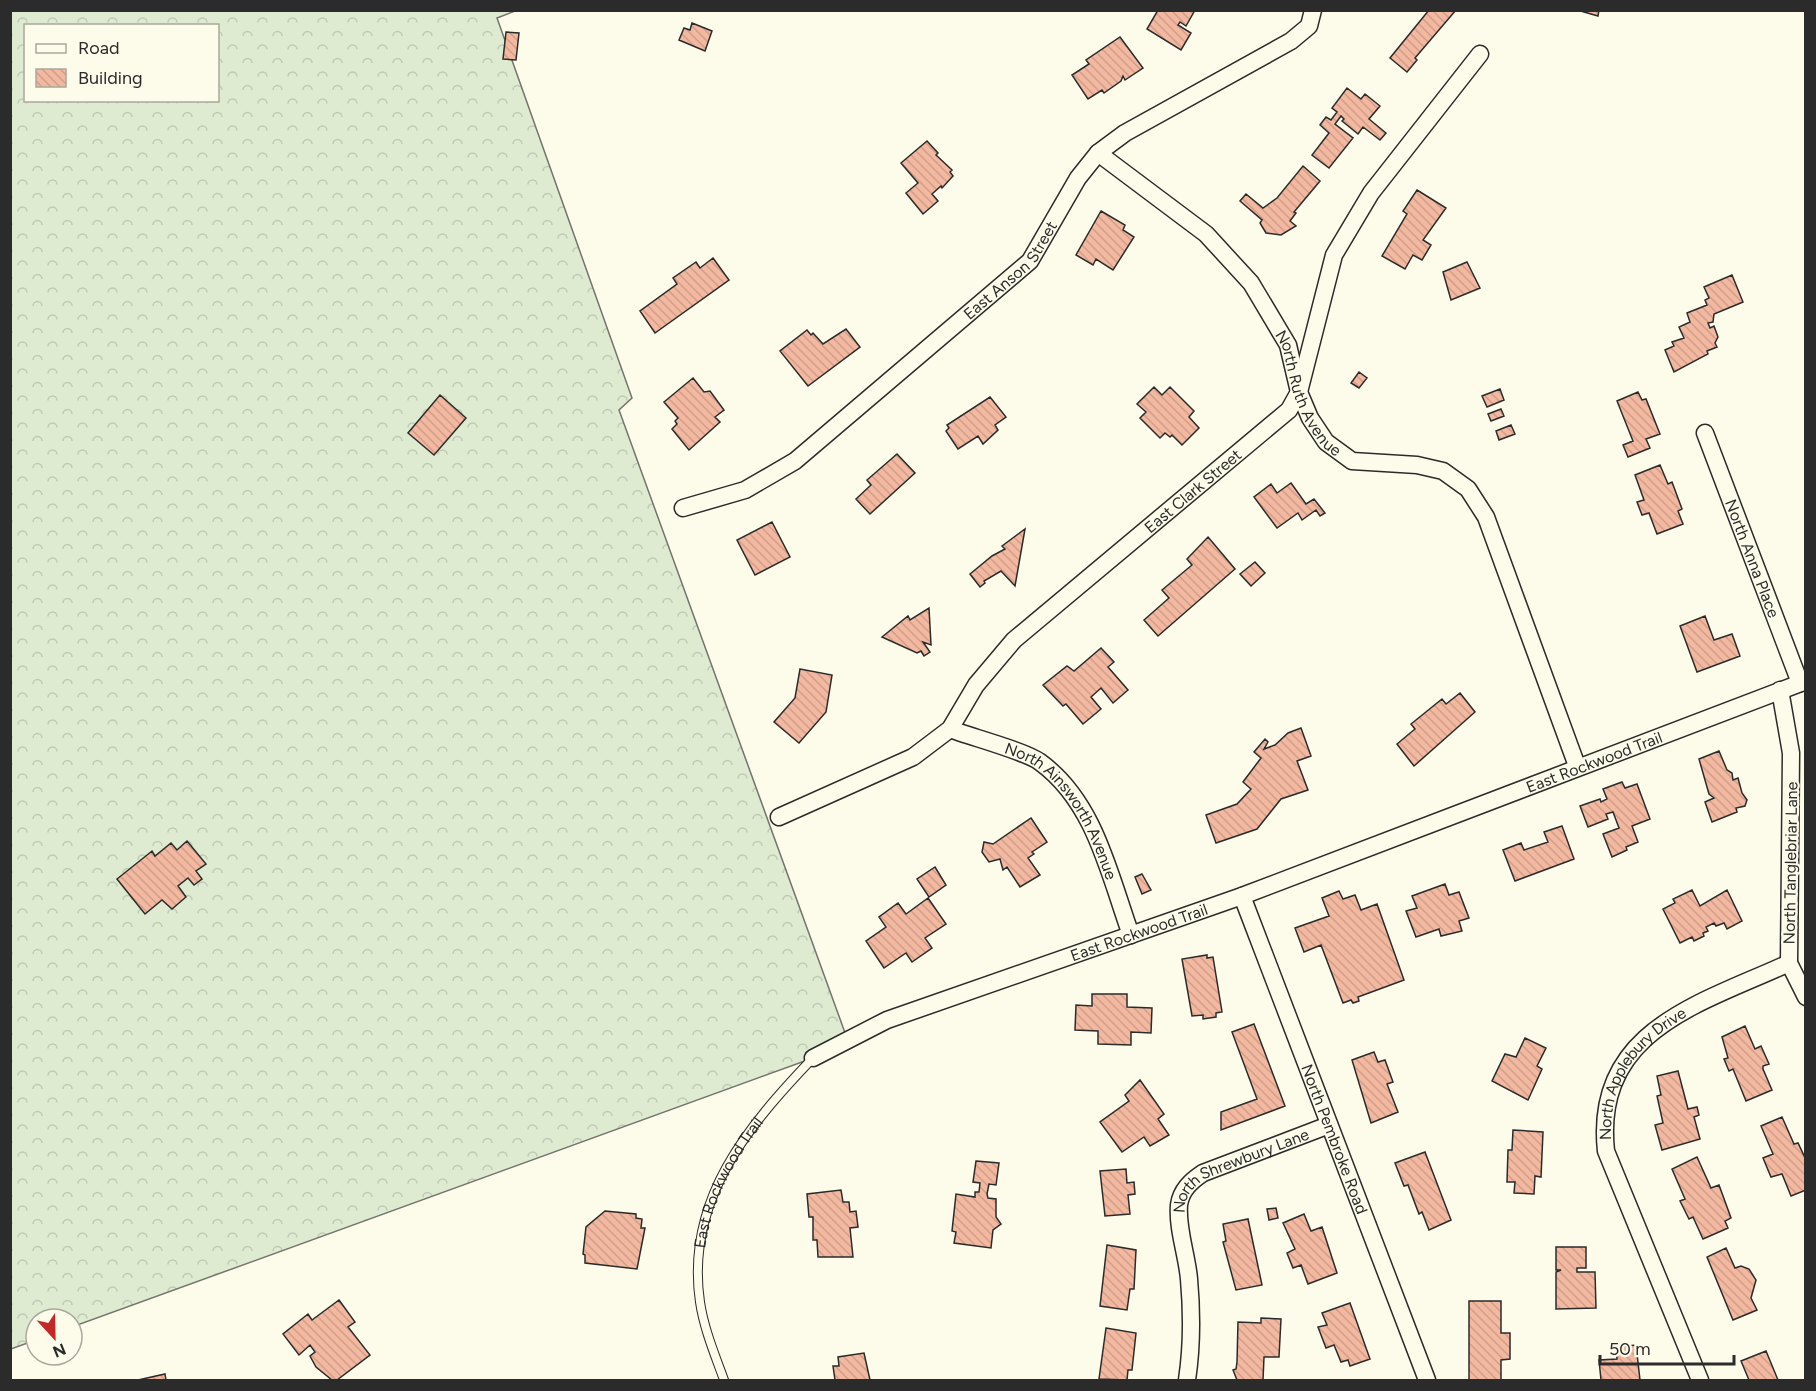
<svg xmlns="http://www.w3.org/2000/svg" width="1816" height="1391" viewBox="0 0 1816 1391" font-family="Figtree,sans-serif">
  <defs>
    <pattern id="forest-crowns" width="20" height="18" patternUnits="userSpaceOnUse" patternTransform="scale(1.5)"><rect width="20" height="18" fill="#deebd1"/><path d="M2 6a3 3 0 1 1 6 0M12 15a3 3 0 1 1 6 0" fill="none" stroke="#bfcab4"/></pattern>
    <pattern id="building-back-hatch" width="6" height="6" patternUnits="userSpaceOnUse" patternTransform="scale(1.5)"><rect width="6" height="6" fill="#f2b8a0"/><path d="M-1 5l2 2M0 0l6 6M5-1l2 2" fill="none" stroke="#d09e8a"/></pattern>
  </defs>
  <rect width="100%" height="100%" fill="#fdfbea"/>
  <!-- forest -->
  <path fill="url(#forest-crowns)" stroke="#74746e" stroke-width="1.5" fill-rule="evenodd" d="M11,11H515L497,18L632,398L619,410L848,1041L813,1058L72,1327V1319H36V1340L11,1349ZM26,26H218V100H26Z"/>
  <!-- building -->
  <path fill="url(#building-back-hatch)" stroke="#2b2b2b" stroke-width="1.5" d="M1158,10H1195L1186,26L1180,22L1178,25L1191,33L1181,50L1147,29Z
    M1429,10H1456L1415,58L1417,60L1407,72L1390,58Z
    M1577,10H1599L1598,16Z
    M692,23L712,31L705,51L679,40L684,28L690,30Z
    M506,32L519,33L516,60L503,59Z
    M1120,37L1143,68L1125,80L1123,76L1121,81L1104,93L1102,90L1088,99L1072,75L1089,64L1086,60Z
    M1347,88L1361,99L1365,94L1380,106L1369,119L1386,133L1380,140L1363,127L1358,134L1342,121L1344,119L1341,116L1335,124L1353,138L1329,168L1312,155L1329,133L1320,125L1326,117L1331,120L1337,112L1332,108Z
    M927,141L938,153L936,155L952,170L950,172L953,176L942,188L941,186L932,194L938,201L923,214L906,193L918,183L901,163Z
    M1303,166L1320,181L1294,212L1296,213L1290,221L1296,226L1281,235L1266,233L1260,223L1262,220L1240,201L1246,194L1263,208L1277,198Z
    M1417,190L1446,208L1423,240L1431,245L1422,260L1413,255L1405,269L1382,256L1407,214L1403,211Z
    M1101,211L1125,225L1123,230L1134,237L1113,270L1096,259L1093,265L1076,255Z
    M713,258L729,280L655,333L640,311L677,284L673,278L696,262L700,268Z
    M1467,262L1480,288L1451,300L1443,272Z
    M1732,275L1743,302L1714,314L1713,322L1708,323L1710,328L1714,326L1718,337L1715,343L1717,347L1707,351L1708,354L1674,372L1665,350L1674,346L1672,342L1684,338L1679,327L1690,322L1687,313L1707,305L1705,300L1709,298L1704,287Z
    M846,329L860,347L808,386L780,351L807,330L811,335L813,333L823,344Z
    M1359,372L1367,378L1359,388L1351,383Z
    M693,378L704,392L710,391L724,410L715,417L720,422L689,450L672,429L677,424L675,421L678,418L664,402Z
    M1154,387L1162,395L1170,387L1194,411L1189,417L1199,428L1182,445L1172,435L1170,437L1165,433L1160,438L1140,418L1146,412L1137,404Z
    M1500,389L1504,400L1487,407L1482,396Z
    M1638,392L1642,400L1646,399L1660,434L1646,439L1650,448L1628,457L1623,445L1633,441L1617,401Z
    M440,395L466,418L434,455L408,433Z
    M990,397L1006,417L995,425L998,430L983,444L978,436L958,449L946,431L949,428L947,425Z
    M1501,409L1504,416L1491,421L1488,414Z
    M1511,425L1515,434L1499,440L1496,431Z
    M897,454L915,473L870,514L856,499L871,485L867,480Z
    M1660,465L1668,484L1672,482L1682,509L1678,511L1683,524L1657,534L1649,513L1642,515L1637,502L1644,500L1635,475Z
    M1291,483L1306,504L1314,499L1325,513L1320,516L1316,510L1302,520L1298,513L1277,528L1254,497L1271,484L1277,493Z
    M772,522L790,557L755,575L737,540Z
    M1025,529L1015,586L1001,571L984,581L985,583L980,587L970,574L992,556L1005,549L1002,546Z
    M1208,537L1235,569L1158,636L1144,620L1169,598L1162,590L1192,565L1187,559Z
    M1255,562L1265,573L1251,586L1240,574Z
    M929,608L931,645L923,642L930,652L924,656L921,651L917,653L882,637L908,616L910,620Z
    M1705,616L1714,640L1732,634L1740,656L1697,672L1680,626Z
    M1101,648L1114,662L1108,667L1128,690L1113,703L1101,688L1091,697L1101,709L1083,724L1066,704L1063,706L1043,685L1067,666L1074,671Z
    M800,669L832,675L826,712L799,743L774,722L795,698Z
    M1460,693L1475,712L1414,766L1397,744L1415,729L1411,724L1442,699L1446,704Z
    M1301,728L1311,756L1297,761L1308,790L1281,799L1257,829L1216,843L1206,815L1237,804L1251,789L1243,782L1261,758L1254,752L1265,739L1268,742L1264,749L1275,745L1288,733Z
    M1719,751L1727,770L1732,773L1733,780L1738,778L1742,793L1747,800L1745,806L1736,808L1737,812L1712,822L1705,802L1714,798L1709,794L1699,759Z
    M1622,782L1625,788L1637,784L1650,819L1632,826L1638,842L1626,847L1627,850L1612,857L1603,834L1619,828L1613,812L1606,814L1608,819L1588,827L1580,806L1600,799L1601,802L1607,799L1603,789Z
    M1031,818L1047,842L1032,852L1034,854L1028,858L1040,875L1020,887L1007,867L1003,870L1000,859L989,862L982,852L984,842L993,844Z
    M1562,826L1574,859L1515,881L1503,850L1521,843L1524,850L1548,842L1544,832Z
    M187,841L206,864L196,871L202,879L194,885L188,878L178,886L186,897L172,909L162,900L145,914L117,879L152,851L155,856L171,843L177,850Z
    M935,867L946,885L929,897L917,879Z
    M1142,874L1151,890L1142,894L1135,877Z
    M1445,884L1449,895L1459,892L1469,918L1459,921L1462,931L1441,936L1439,929L1416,937L1406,911L1417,908L1412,896Z
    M1692,890L1700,906L1727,890L1742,921L1727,929L1724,923L1716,926L1714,923L1706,927L1708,931L1703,933L1704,936L1694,941L1692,937L1680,943L1663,909L1675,903L1673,899Z
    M1339,891L1343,899L1355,895L1361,910L1377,904L1404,980L1358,997L1359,1001L1353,1003L1351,1000L1343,1003L1321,945L1304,952L1295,928L1329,916L1322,898Z
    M928,898L946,924L925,938L932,948L912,962L906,953L884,968L866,941L886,927L879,917L898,903L906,914Z
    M1207,955V958L1213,957L1222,1012L1216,1013V1017L1203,1019V1015L1192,1016L1182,959Z
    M1092,994H1127V1007L1152,1008L1151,1033L1131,1032V1045L1098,1044V1031L1075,1030L1076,1005L1092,1006Z
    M1254,1024L1285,1106L1221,1130V1112L1257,1099L1232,1032Z
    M1745,1026L1755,1049L1761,1046L1769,1064L1763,1066V1069L1772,1090L1746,1101L1733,1069L1729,1071L1724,1059L1728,1058L1722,1037Z
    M1525,1038L1546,1048L1537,1066L1542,1069L1528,1100L1492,1081L1505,1054L1516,1057Z
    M1374,1052L1378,1062L1385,1060L1393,1082L1387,1084L1398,1112L1371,1123L1352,1060Z
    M1678,1071L1688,1109L1697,1107L1699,1115L1694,1117L1700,1139L1662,1150L1655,1125L1663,1123L1657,1096L1661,1095L1657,1076Z
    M1140,1080L1164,1114L1158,1119L1169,1135L1150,1146L1144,1137L1122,1152L1100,1122L1129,1101L1125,1095Z
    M1782,1117L1794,1144L1798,1143L1806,1160V1190L1791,1196L1782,1174L1771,1177L1763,1158L1773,1154L1761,1126Z
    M1513,1130L1543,1132L1541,1177L1535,1176L1534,1194L1514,1193L1515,1182H1507L1508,1150H1512Z
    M1425,1152L1451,1220L1429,1230L1422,1212L1419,1214L1408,1185L1404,1186L1395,1163Z
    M1697,1157L1711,1188L1719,1185L1731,1218L1725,1221L1728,1228L1703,1239L1693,1217L1689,1219L1680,1201L1685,1199L1672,1169Z
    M976,1161L999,1163L996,1185L989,1184L987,1194L988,1198L996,1199V1217L1001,1224L993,1230L991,1248L954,1243L956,1232L952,1231L956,1194L975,1197V1192H979L980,1183L973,1182Z
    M1126,1169L1127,1183L1134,1182L1135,1194L1128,1195L1130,1214L1105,1216L1100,1171Z
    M841,1190L843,1202H849L850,1212L856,1211L858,1227L850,1228L853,1257H818L817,1240H813V1217H809L807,1194Z
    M1276,1208L1278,1218L1269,1220L1267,1209Z
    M605,1211L636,1214V1218L642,1219L641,1228H645L637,1269L585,1263V1255L583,1254L586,1227Z
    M1304,1214L1311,1231L1322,1227L1337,1273L1308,1284L1301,1265L1293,1268L1287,1253L1295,1249L1283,1223Z
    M1248,1219L1262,1285L1236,1290L1223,1242L1226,1241L1223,1224Z
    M1107,1245L1136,1250L1134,1289H1130L1127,1310L1100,1306Z
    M1556,1247H1586V1268H1577V1272H1595L1596,1308L1556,1309V1272L1561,1270H1556Z
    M1726,1248L1735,1268L1741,1266L1749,1269L1756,1280L1751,1298L1757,1310L1733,1320L1707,1257Z
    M339,1300L355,1322L348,1327L370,1355L337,1380H332L316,1367L310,1356L315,1352L310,1345L299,1355L283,1334L308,1314L312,1320Z
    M1469,1301H1501V1333H1510V1359L1501,1360V1380H1469Z
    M1350,1303L1370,1359L1350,1366L1348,1360L1341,1362L1334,1345L1326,1348L1318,1327L1327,1325L1322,1313Z
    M1261,1318L1281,1319L1279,1357H1264L1263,1380H1237L1233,1370L1236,1369L1237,1362L1238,1322L1261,1323Z
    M1106,1328L1136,1333L1132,1370H1128L1127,1380L1099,1379Z
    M1636,1345L1640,1380H1601L1599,1360L1617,1359L1616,1347Z
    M1766,1351L1778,1380H1749L1741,1361Z
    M864,1353L870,1380H835L833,1366H839L838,1357Z
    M165,1374L166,1380H138Z"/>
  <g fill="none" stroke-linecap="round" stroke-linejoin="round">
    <defs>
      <g id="service">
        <path id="s1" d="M724,1380C715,1355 704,1329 700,1302C685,1200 748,1126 813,1058"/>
      </g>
      <g id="minor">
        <path id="s2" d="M1098,153L1206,234L1251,283L1288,345L1299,392L1310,418L1326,442L1352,461L1417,465L1443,471L1468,489L1486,517L1577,766"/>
        <path id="s3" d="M1705,433L1800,683"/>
        <path id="s4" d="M683,508L745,490L795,461L1030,261L1078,178L1098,153L1125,133L1291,41L1309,26L1313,10"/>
        <path d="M1780,690L1791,753L1789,963L1806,997"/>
        <path id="s5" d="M950,729C971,737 1025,751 1040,762C1095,802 1109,874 1131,935"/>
        <path id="s6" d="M779,817L913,757L950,729L976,685L1014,640L1289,410L1299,392L1334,255L1371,193L1480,54"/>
        <path id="s7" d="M1242,896L1427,1380"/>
        <path id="s8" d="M813,1058L887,1020L1242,896L1806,681"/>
        <path id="s9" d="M1187,1380C1192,1347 1192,1313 1189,1279C1187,1255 1177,1229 1179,1205C1181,1190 1191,1181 1203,1173L1329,1125"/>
        <path id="s10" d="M1700,1380L1606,1151C1593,1030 1700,1004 1789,963"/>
      </g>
    </defs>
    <!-- service casing -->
    <use href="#service" stroke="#2b2b2b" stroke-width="10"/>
    <!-- minor casing -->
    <use href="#minor" stroke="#2b2b2b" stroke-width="19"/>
    <!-- service -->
    <use href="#service" stroke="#fdfbea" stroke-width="8"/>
    <!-- minor -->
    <use href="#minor" stroke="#fdfbea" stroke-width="16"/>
  </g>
  <g text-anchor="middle" stroke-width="4.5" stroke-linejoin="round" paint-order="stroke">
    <!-- street labels -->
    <g font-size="16" fill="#2b2b2b" stroke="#fdfbea">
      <text dy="6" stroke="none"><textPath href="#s4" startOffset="411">East Anson Street</textPath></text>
      <text dy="6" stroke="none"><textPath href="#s2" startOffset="327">North Ruth Avenue</textPath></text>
      <text dy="6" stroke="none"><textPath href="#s6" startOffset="536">East Clark Street</textPath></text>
      <text dy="6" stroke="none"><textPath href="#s3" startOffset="134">North Anna Place</textPath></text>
      <text dy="6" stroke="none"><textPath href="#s8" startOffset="836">East Rockwood Trail</textPath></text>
      <text dy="6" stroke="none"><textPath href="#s5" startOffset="147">North Ainsworth Avenue</textPath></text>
      <text transform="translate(1790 863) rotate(-89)" y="6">North Tanglebriar Lane</text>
      <text dy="6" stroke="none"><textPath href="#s8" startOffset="350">East Rockwood Trail</textPath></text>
      <text dy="6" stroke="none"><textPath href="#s10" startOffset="339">North Applebury Drive</textPath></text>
      <text dy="6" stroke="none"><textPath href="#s7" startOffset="260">North Pembroke Road</textPath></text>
      <text dy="6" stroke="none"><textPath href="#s9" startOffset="249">North Shrewbury Lane</textPath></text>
      <text dy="6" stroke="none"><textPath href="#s1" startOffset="208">East Rockwood Trail</textPath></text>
    </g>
  </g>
  <!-- border -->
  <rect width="1816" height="1391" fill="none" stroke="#2b2b2b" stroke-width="24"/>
  <!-- legend -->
  <rect x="24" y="24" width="195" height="78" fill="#fdfbea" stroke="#a9a89e" stroke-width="1.5"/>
  <rect x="36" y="44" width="30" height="9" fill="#fdfbea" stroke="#a9a89e" stroke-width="1.5"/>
  <text x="78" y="54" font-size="18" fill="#2b2b2b">Road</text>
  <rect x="36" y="69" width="30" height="18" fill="url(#building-back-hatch)" stroke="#a9a89e" stroke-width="1.5"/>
  <text x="78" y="84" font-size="18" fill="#2b2b2b">Building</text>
  <!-- north arrow -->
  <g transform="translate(54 1337) rotate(158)"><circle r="28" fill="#fdfbea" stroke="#a9a89e" stroke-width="1.5"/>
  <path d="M0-4.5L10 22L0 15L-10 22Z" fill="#c62828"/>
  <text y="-9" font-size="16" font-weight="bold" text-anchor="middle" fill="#2b2b2b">N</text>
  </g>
  <!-- scale -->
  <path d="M1600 1355v9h134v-9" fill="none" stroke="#2b2b2b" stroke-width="3"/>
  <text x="1609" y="1355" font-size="18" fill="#2b2b2b" stroke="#fdfbea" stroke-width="4.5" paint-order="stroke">50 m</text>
</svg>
